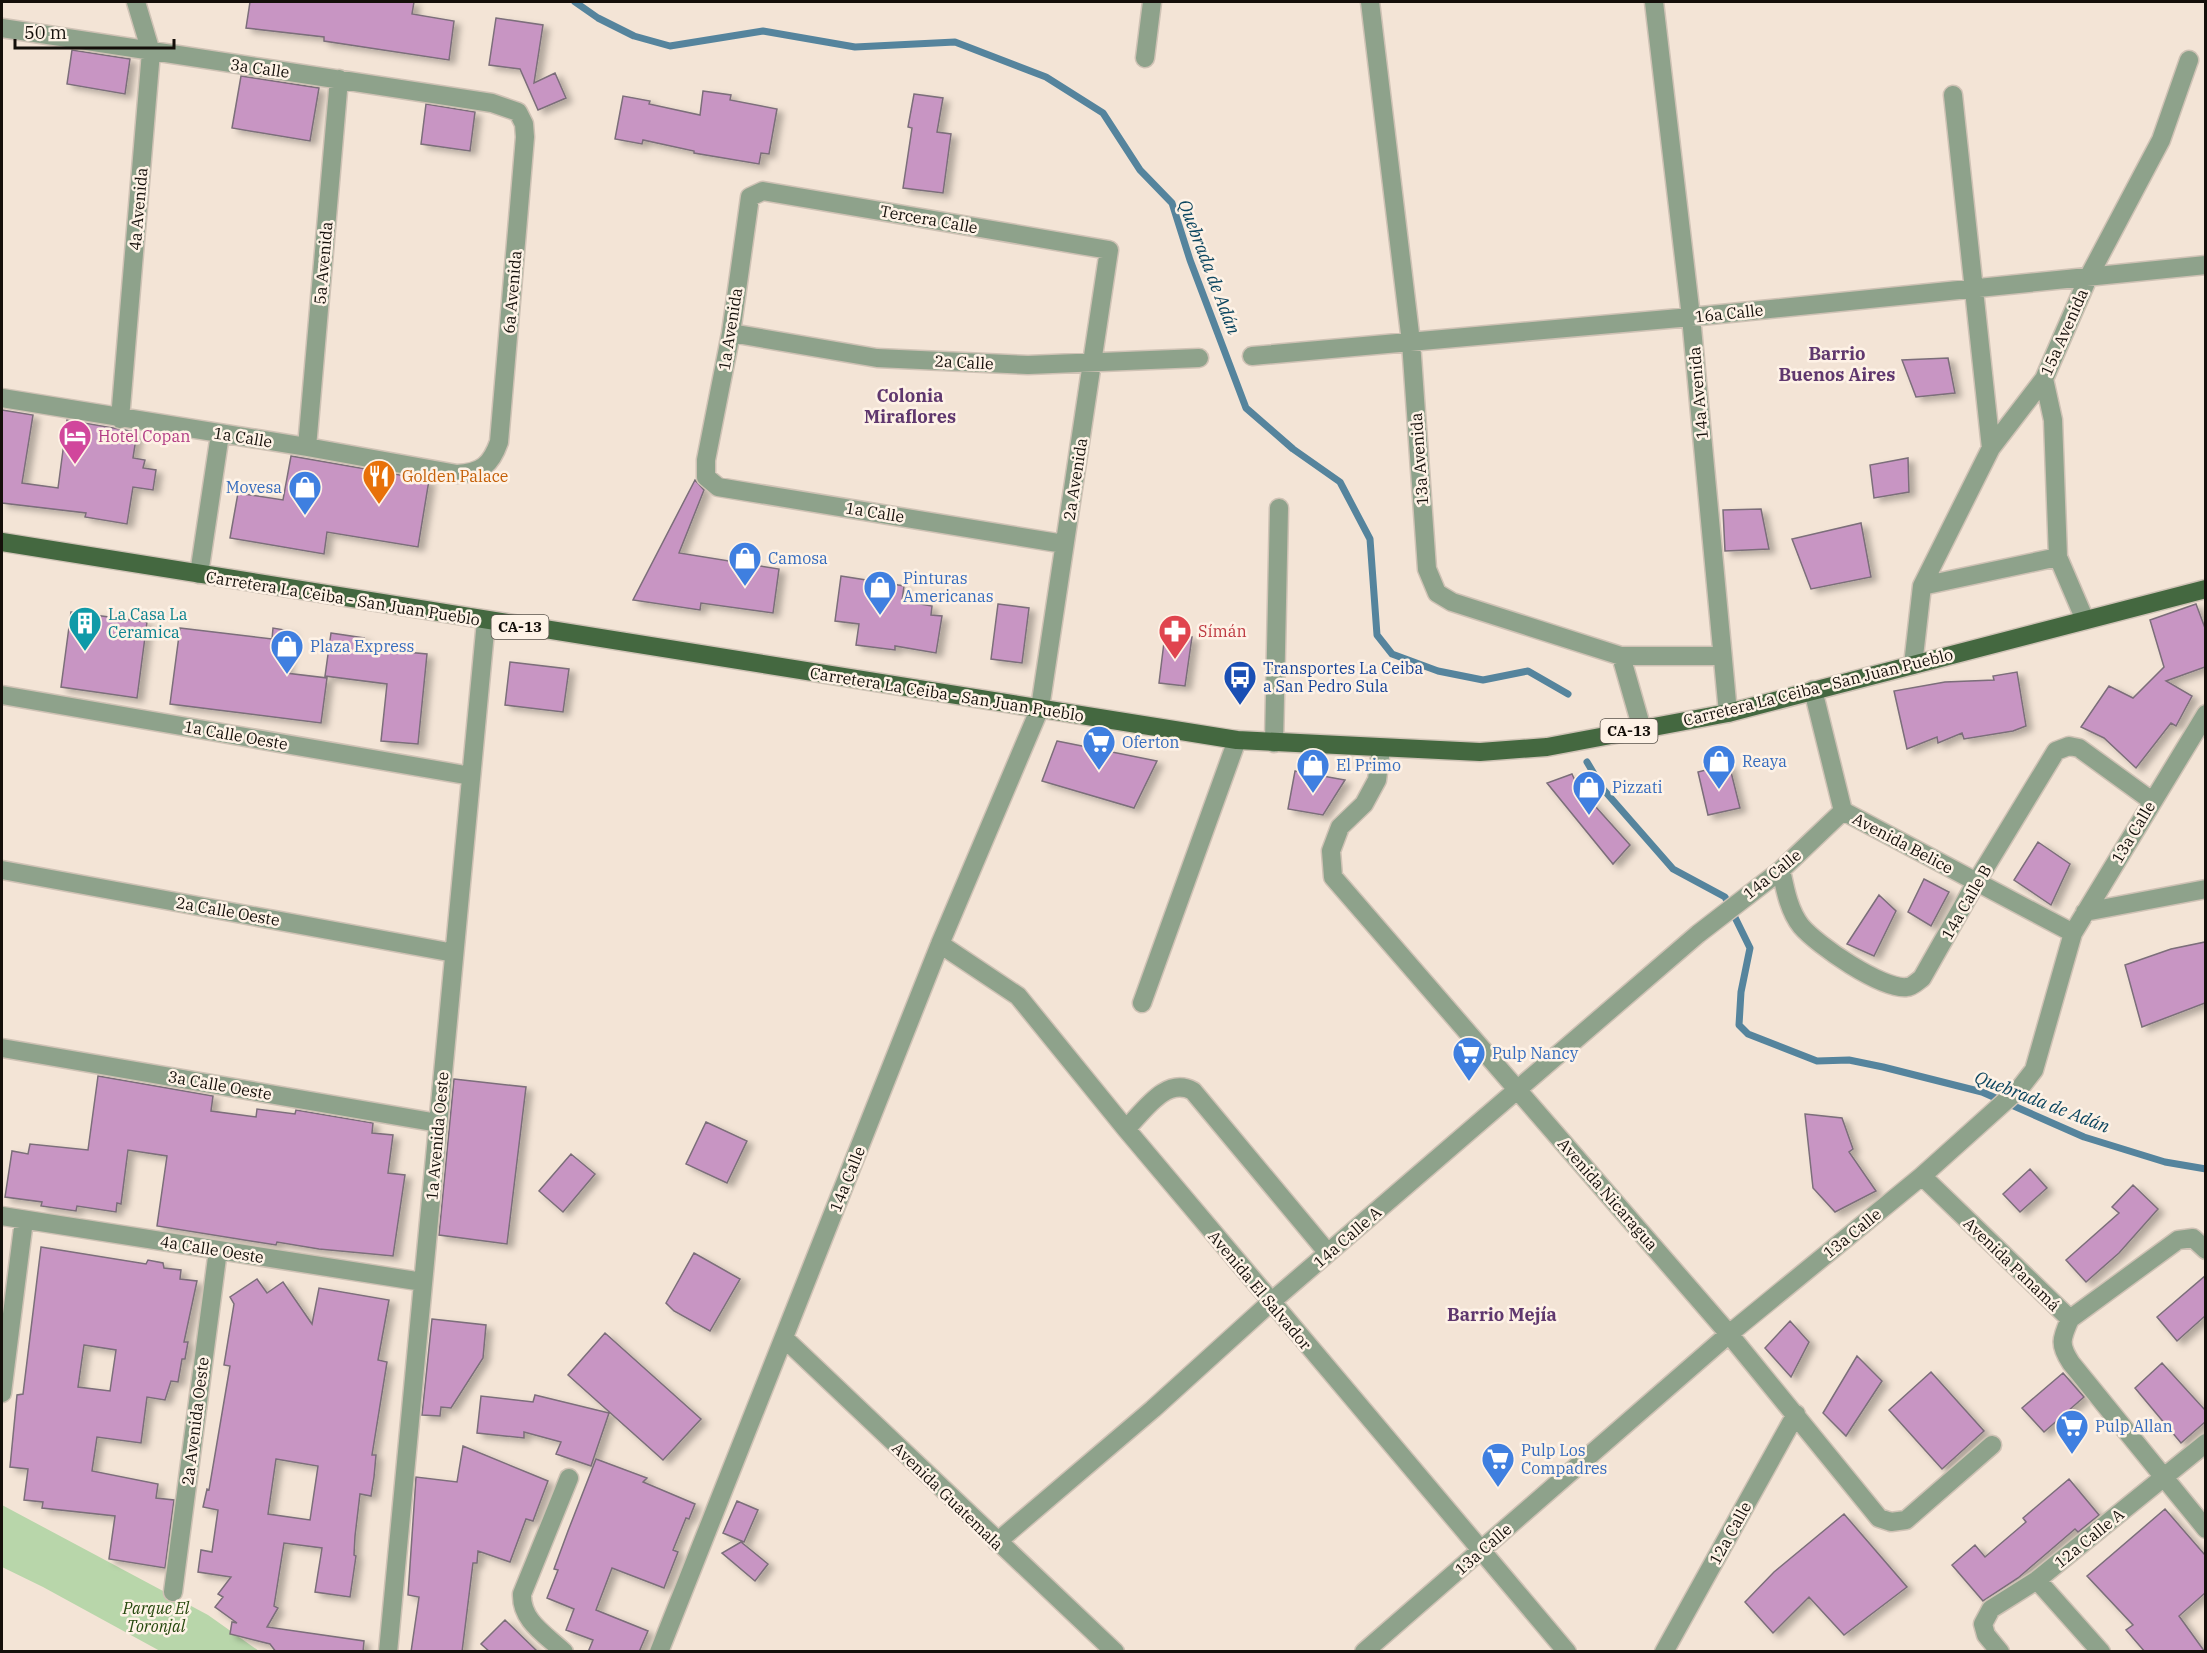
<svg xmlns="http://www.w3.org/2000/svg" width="2207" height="1653" viewBox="0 0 2207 1653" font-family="'IBM Plex Serif',serif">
  <defs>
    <filter id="shadow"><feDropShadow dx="6" dy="4" stdDeviation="3" flood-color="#0004"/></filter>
  </defs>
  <rect width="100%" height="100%" fill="#f3e4d6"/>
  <!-- green -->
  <path fill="#b8d6aa" d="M2,1505L208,1615L259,1651H160L43,1587L2,1567Z"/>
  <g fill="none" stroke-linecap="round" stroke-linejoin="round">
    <!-- stream -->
    <path stroke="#55849d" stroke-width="7" d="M575,2L598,18L634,36L670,46L763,31L855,47L955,42L1046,77L1103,113L1140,170L1172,203L1190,260L1246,408L1293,449L1340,482L1370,539L1377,635L1392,654L1438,671L1483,680L1528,671L1568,694
      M1587,762L1603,789L1673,869L1725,897L1750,948L1741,992L1739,1025L1748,1034L1817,1061L1849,1060L1883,1067L1982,1092L2084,1137L2165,1162L2206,1169"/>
  </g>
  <!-- building -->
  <path fill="#c895c3" stroke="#7b6e7a" stroke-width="1.5" fill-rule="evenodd" filter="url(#shadow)" d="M250,2H414L412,14L454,21L449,60L324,41V37L246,28Z
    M496,18L543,25L534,83L555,73L566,98L538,110L520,69L489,65Z
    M72,50L130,59L125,94L67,84Z
    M241,76L319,88L310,141L232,128Z
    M703,91L731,95L730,100L777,109L769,154L761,153L759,164L694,153V151L643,140L642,144L615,139L623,96L650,101L649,104L700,115Z
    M914,94L943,98L937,132L951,134L943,193L903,188L912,128L908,127Z
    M426,104L475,112L470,151L421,144Z
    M1948,358L1955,393L1916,397L1902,360Z
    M2,410L33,415L22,483L58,488L67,420L137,432L133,458L145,460L143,468L156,470L153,490L133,487L127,524L85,517L86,513L2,503Z
    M291,456L429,480L418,547L327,532L324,554L230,538L238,493L283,500Z
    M1908,458L1909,492L1874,498L1870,465Z
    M695,480L704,490L679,553L779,569L773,613L701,603L700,610L633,600Z
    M1761,509L1769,549L1725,551L1723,510Z
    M1861,523L1871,577L1811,589L1792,539Z
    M841,576L904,586L902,601L932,606L931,615L942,616L936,653L895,646V650L856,645L859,624L835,621Z
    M998,604L1029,608L1022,663L991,659Z
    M2196,604L2205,628V667L2166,681L2192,696L2176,726L2171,723L2136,768L2104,738L2081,727L2109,686L2133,698L2164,667L2150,620Z
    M71,612L147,622L137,698L61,687Z
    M180,628L272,639L273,628L291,631L286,673L327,678L321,723L170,704Z
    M331,633L364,638L363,648L427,654L418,744L381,741L387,684L325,676Z
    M1165,634L1192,637L1185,686L1159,683Z
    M510,662L569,669L563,712L505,705Z
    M2017,672L2026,726L2013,731L1964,739L1962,733L1938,743L1937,737L1907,749L1894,691L1945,682L1994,680L1993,676Z
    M1057,741L1157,761L1134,808L1042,781Z
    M1729,764L1740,808L1708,815L1698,772Z
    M1295,771L1345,780L1323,815L1288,809Z
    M1572,774L1578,787L1630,845L1613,864L1547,783Z
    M2038,842L2070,864L2051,905L2014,880Z
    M1924,879L1949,892L1931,926L1908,912Z
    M1879,895L1896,911L1874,956L1847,944Z
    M2205,942V1003L2142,1027L2125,965L2171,949Z
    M98,1076L213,1096L211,1111L256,1117L257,1109L295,1114L296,1110L373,1123L372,1133L393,1135L388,1173L405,1175L393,1256L319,1249L277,1242L276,1245L157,1226L167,1156L128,1150L121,1204L117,1203L116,1212L77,1206L76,1211L41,1206L42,1202L5,1197L12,1151L28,1154L30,1144L88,1150Z
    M454,1079L526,1087L507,1244L439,1235Z
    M1805,1114L1842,1118L1853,1149L1849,1152L1876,1191L1835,1212L1813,1188Z
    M706,1122L747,1141L727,1183L686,1164Z
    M571,1154L595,1174L563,1212L539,1191Z
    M2030,1169L2047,1188L2020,1212L2003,1194Z
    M2133,1185L2158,1209L2119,1253L2086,1282L2066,1260L2119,1213L2112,1207Z
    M41,1247L146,1264L148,1260L163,1263L164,1268L181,1270L180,1279L197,1281L184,1342H188L185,1359H182L178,1382L171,1381L165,1400L147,1397L141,1443L97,1437L92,1471L158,1484L156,1498L174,1500L165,1568L109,1559L115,1516L42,1508L43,1502L24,1500L28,1469L10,1467L17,1395L23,1394ZM84,1345L116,1350L110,1391L78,1387Z
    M694,1253L740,1279L710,1331L674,1311L666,1303Z
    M2205,1276V1316L2177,1341L2157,1317Z
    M257,1279L267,1293L283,1282L312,1324L319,1288L389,1300L378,1360L387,1362L372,1455H376L374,1477L371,1496L360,1494L355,1536L354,1555L356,1556L350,1597L315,1592L322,1548L284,1543L274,1606L278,1608L267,1627L364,1641L363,1652H276L270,1644L230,1634L232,1622L237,1623L215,1607L223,1597L218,1594L231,1577L198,1572L201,1550L212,1552L218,1510L203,1507L207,1489L209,1490L230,1366L224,1365L234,1304L230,1297ZM276,1459L318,1466L310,1520L268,1514Z
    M432,1319L486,1325L483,1358L451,1408L441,1407L440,1416L422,1415Z
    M1790,1321L1809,1342L1791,1377L1765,1348Z
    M605,1333L701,1419L663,1460L568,1375Z
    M1857,1356L1882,1381L1846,1436L1823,1413Z
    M2162,1363L2205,1410V1422L2181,1443L2135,1388Z
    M1931,1372L1984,1431L1942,1469L1889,1410Z
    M2063,1373L2084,1397L2044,1432L2022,1408Z
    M535,1395L609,1413L591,1466L556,1454L561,1442L524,1432V1438L477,1433L481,1396L533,1402Z
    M463,1446L548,1481L533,1521L526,1519L510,1562L478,1551L477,1563H473L462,1652H411L419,1597L408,1595L416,1477L457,1482Z
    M596,1459L647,1478L643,1482L695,1504L689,1519L686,1518L673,1550L678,1552L664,1588L612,1568L596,1610L648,1631L639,1652H588L593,1640L566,1630L574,1609L547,1598L558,1570L554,1569L568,1531Z
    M2069,1479L2099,1515L2078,1532L2075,1529L2018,1578L1983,1601L1952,1565L1975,1545L1985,1557L2026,1522L2023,1518Z
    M737,1501L758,1510L744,1542L723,1533Z
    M2165,1509L2205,1555V1593L2179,1616L2205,1652H2145L2126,1630L2133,1625L2087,1576Z
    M1844,1514L1907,1587L1844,1635L1809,1597L1773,1633L1745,1602L1774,1572Z
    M741,1542L768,1564L755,1581L722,1553Z
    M505,1620L538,1652H490L481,1644Z"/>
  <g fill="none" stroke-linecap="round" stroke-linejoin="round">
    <defs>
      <path id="minor" d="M1370,2L1411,342L1427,569L1437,593L1452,602L1621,656H1722
        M1654,2L1691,317L1728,713
        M2,28L492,103L518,112L524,124L525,137L499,442C491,465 481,473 457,474L307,447L2,398
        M1145,58L1152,2
        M1953,95L1991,448
        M731,333L877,358L1028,365L1199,358
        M1252,356L1691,317L2206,265
        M2044,379L2053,420L2058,557L2085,620
        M120,419L151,52L136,2
        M307,447L339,79
        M199,574L220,434
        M1922,586L2058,557
        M1621,656L1642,729
        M1913,665L1922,586L1991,448L2044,379L2088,278L2161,140L2189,60
        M1813,690L1843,811L2073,933
        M2,695L471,776
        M1274,743L1279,508
        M1381,749L1377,780L1364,804L1340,827L1331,851L1333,877L1729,1334L1879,1518L1891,1522L1906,1520L1992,1445
        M2,870L454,953
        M1781,870C1785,889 1789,911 1801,926C1817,945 1882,990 1907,987C1912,987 1918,981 1922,978L1977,881L2056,751L2069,746L2079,748L2152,801
        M2085,912L2206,889
        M940,944L1018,996L1126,1129L1567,1652
        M1142,1003L1237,740
        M2,1048L438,1123
        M1126,1129C1144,1111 1166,1076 1193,1091L1328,1253
        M1922,1176L2070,1319
        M2,1216L423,1282
        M2206,1250L2193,1238L2178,1240L2070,1319C2061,1339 2059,1345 2071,1363L2206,1529
        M784,1338L1115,1652
        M2,1393L24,1220
        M997,1542L1153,1409L1271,1302L1698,934L1781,870L1843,811
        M2037,1580L2101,1652
        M173,1592L218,1250
        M388,1652L486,621
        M564,1652C545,1634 521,1621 522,1594L569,1478
        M659,1652L940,944L1040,708L1109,250L763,191L750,197L731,333L706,460V477L718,487L1064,544
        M1364,1652L1729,1334L1922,1176L2020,1088L2034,1070L2073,933L2206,714
        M1664,1652L1796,1414
        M2000,1652L1986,1635L1983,1624L1991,1609L2037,1580L2206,1443"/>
      <path id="primary" d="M2,542L1237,740L1480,752L1547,747L1728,713L2206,589"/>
    </defs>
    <!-- minor casing -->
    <use href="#minor" stroke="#cfc2b5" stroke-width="21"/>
    <!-- primary casing -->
    <use href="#primary" stroke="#cfc2b5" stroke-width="21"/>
    <!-- minor -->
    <use href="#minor" stroke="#8ea28b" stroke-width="18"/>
    <!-- primary -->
    <use href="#primary" stroke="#446840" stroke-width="18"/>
  </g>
  <!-- icons -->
  <defs>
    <symbol id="hotel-pin" viewBox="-11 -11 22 30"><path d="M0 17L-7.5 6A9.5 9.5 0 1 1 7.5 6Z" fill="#d1479c" stroke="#fef2e6"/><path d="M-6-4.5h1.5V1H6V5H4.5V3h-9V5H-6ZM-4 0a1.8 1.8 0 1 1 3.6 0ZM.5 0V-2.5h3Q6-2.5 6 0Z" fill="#fff"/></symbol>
    <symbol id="restaurant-pin" viewBox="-11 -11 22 30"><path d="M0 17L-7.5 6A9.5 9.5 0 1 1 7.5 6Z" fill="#e8710a" stroke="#fef2e6"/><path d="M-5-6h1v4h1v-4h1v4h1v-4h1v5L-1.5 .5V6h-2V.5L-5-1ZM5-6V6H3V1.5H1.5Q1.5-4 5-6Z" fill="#fff"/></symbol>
    <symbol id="shop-pin" viewBox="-11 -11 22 30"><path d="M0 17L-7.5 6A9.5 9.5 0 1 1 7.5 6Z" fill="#3f7fe0" stroke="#fef2e6"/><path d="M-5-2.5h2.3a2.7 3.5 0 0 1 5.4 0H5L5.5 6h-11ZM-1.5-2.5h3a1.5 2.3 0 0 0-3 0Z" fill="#fff"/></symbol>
    <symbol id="building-pin" viewBox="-11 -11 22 30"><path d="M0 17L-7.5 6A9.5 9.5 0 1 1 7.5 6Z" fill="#0f9aa8" stroke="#fef2e6"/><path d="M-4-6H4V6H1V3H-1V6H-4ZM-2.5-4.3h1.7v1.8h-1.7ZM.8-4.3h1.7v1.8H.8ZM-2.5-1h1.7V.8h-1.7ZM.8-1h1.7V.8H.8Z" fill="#fff"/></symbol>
    <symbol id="pharmacy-pin" viewBox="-11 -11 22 30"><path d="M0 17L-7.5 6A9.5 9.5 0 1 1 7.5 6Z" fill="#e0444e" stroke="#fef2e6"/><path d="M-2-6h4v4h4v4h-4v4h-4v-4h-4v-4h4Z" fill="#fff"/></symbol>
    <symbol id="bus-pin" viewBox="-11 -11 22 30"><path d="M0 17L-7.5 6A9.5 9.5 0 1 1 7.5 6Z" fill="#1a4fb4" stroke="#fef2e6"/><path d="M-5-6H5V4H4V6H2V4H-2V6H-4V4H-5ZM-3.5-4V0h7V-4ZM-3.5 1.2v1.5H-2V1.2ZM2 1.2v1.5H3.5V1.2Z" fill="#fff"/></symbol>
    <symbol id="supermarket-pin" viewBox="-11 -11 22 30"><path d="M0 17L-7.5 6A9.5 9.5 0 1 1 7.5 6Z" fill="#3f7fe0" stroke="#fef2e6"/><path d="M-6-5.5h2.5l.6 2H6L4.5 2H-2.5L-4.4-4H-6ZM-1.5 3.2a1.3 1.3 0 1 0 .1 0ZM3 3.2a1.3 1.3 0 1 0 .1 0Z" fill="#fff"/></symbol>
  </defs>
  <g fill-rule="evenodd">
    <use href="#hotel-pin" x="56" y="417" width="38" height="52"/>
    <use href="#restaurant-pin" x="360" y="457" width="38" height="52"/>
    <use href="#shop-pin" x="286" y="468" width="38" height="52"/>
    <use href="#shop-pin" x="726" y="539" width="38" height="52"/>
    <use href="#shop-pin" x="861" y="568" width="38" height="52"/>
    <use href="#building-pin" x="66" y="604" width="38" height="52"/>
    <use href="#pharmacy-pin" x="1156" y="612" width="38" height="52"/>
    <use href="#shop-pin" x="268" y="627" width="38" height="52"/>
    <use href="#bus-pin" x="1221" y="658" width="38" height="52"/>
    <use href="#supermarket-pin" x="1080" y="723" width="38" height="52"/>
    <use href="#shop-pin" x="1700" y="742" width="38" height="52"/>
    <use href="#shop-pin" x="1294" y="746" width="38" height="52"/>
    <use href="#shop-pin" x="1570" y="768" width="38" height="52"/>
    <use href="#supermarket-pin" x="1450" y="1034" width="38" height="52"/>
    <use href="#supermarket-pin" x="2053" y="1407" width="38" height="52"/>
    <use href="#supermarket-pin" x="1479" y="1440" width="38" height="52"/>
  </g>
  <g text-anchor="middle" stroke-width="5" stroke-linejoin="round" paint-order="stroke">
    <!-- shield labels -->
    <g fill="#fef2e6" stroke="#5a534c" stroke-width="1.5">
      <rect x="491.5" y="615" width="57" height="24" rx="4.5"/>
      <rect x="1600.5" y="719" width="57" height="24" rx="4.5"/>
    </g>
    <g font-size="15" font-weight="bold" fill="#140f0a">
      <text x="520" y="632">CA-13</text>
      <text x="1629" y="736">CA-13</text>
    </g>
    <!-- street labels -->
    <g font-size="16" fill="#140f0a" stroke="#fef2e6">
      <text transform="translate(260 68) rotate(8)" y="6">3a Calle</text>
      <text transform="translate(138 209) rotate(-85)" y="6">4a Avenida</text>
      <text transform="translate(929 219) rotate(10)" y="6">Tercera Calle</text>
      <text transform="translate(323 263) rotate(-85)" y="6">5a Avenida</text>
      <text transform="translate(512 292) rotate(-85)" y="6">6a Avenida</text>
      <text transform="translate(1729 313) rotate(-6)" y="6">16a Calle</text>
      <text transform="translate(730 329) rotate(-81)" y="6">1a Avenida</text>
      <text transform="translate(2064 332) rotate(-66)" y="6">15a Avenida</text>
      <text transform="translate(964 362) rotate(3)" y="6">2a Calle</text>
      <text transform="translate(1698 393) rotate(-95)" y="6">14a Avenida</text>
      <text transform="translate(243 437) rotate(9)" y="6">1a Calle</text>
      <text transform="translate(1419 459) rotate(-94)" y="6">13a Avenida</text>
      <text transform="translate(1075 479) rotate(-81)" y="6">2a Avenida</text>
      <text transform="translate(875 512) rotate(9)" y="6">1a Calle</text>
      <text transform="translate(343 598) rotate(9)" y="6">Carretera La Ceiba - San Juan Pueblo</text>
      <text transform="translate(1818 687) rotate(-14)" y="6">Carretera La Ceiba - San Juan Pueblo</text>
      <text transform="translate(947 694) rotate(9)" y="6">Carretera La Ceiba - San Juan Pueblo</text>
      <text transform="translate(236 735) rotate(10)" y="6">1a Calle Oeste</text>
      <text transform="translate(2133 832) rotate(-59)" y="6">13a Calle</text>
      <text transform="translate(1903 843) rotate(28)" y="6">Avenida Belice</text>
      <text transform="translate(1772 874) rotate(-39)" y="6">14a Calle</text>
      <text transform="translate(1966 902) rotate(-60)" y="6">14a Calle B</text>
      <text transform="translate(228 911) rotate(10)" y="6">2a Calle Oeste</text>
      <text transform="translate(220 1085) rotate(10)" y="6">3a Calle Oeste</text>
      <text transform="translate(437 1136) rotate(-85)" y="6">1a Avenida Oeste</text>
      <text transform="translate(847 1179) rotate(-68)" y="6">14a Calle</text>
      <text transform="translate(1608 1194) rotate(49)" y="6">Avenida Nicaragua</text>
      <text transform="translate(1852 1233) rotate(-39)" y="6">13a Calle</text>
      <text transform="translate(1347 1237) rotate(-41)" y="6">14a Calle A</text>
      <text transform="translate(212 1249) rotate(9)" y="6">4a Calle Oeste</text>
      <text transform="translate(2012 1264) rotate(44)" y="6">Avenida Panamá</text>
      <text transform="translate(1260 1290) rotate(50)" y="6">Avenida El Salvador</text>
      <text transform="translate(195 1421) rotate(-83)" y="6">2a Avenida Oeste</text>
      <text transform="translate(948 1496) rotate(44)" y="6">Avenida Guatemala</text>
      <text transform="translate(1730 1533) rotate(-61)" y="6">12a Calle</text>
      <text transform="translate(2089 1538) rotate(-39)" y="6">12a Calle A</text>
      <text transform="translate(1483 1549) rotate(-41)" y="6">13a Calle</text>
    </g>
    <!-- hotel labels -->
    <g font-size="16" fill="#b23c85" stroke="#fef2e6" text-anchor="start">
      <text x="98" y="442">Hotel Copan</text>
    </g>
    <!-- food labels -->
    <g font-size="16" fill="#c56008" stroke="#fef2e6" text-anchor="start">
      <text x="402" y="482">Golden Palace</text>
    </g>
    <!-- shop labels -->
    <g font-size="16" fill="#366cbe" stroke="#fef2e6" text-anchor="start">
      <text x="282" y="493" text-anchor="end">Movesa</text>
      <text x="768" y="564">Camosa</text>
      <text x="903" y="584">Pinturas<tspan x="903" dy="18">Americanas</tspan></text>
      <text x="310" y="652">Plaza Express</text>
      <text x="1122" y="748">Oferton</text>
      <text x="1742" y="767">Reaya</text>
      <text x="1336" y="771">El Primo</text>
      <text x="1612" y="793">Pizzati</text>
      <text x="1492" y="1059">Pulp Nancy</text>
      <text x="2095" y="1432">Pulp Allan</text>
      <text x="1521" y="1456">Pulp Los<tspan x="1521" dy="18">Compadres</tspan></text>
    </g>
    <!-- culture labels -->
    <g font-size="16" fill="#0d838f" stroke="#fef2e6" text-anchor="start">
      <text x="108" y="620">La Casa La<tspan x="108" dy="18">Ceramica</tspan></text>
    </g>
    <!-- health labels -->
    <g font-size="16" fill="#be3a42" stroke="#fef2e6" text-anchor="start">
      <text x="1198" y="637">Símán</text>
    </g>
    <!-- transit labels -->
    <g font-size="16" fill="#164399" stroke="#fef2e6" text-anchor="start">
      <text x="1263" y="674">Transportes La Ceiba<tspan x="1263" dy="18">a San Pedro Sula</tspan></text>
    </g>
    <!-- park labels -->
    <g font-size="16" font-style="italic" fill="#25480d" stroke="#fef2e6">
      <text x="156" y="1614">Parque El<tspan x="156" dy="18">Toronjal</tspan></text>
    </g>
    <!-- water labels -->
    <g font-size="18" font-style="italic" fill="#0b455f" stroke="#fef2e6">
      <text transform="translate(1209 267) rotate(69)" y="6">Quebrada de Adán</text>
      <text transform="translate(2042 1102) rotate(21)" y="6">Quebrada de Adán</text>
    </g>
    <!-- neighbourhood labels -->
    <g font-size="18" font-weight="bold" fill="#5f376e" stroke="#fef2e6">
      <text x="1837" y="360">Barrio<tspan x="1837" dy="21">Buenos Aires</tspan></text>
      <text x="910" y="402">Colonia<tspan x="910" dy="21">Miraflores</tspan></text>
      <text x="1502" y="1321">Barrio Mejía</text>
    </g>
  </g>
  <!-- border -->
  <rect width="2207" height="1653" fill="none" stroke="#140f0a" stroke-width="6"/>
  <!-- scale -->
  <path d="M15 39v9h159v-9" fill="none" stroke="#140f0a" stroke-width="3"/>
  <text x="24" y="39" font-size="18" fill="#140f0a" stroke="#fef2e6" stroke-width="4.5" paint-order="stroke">50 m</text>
</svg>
